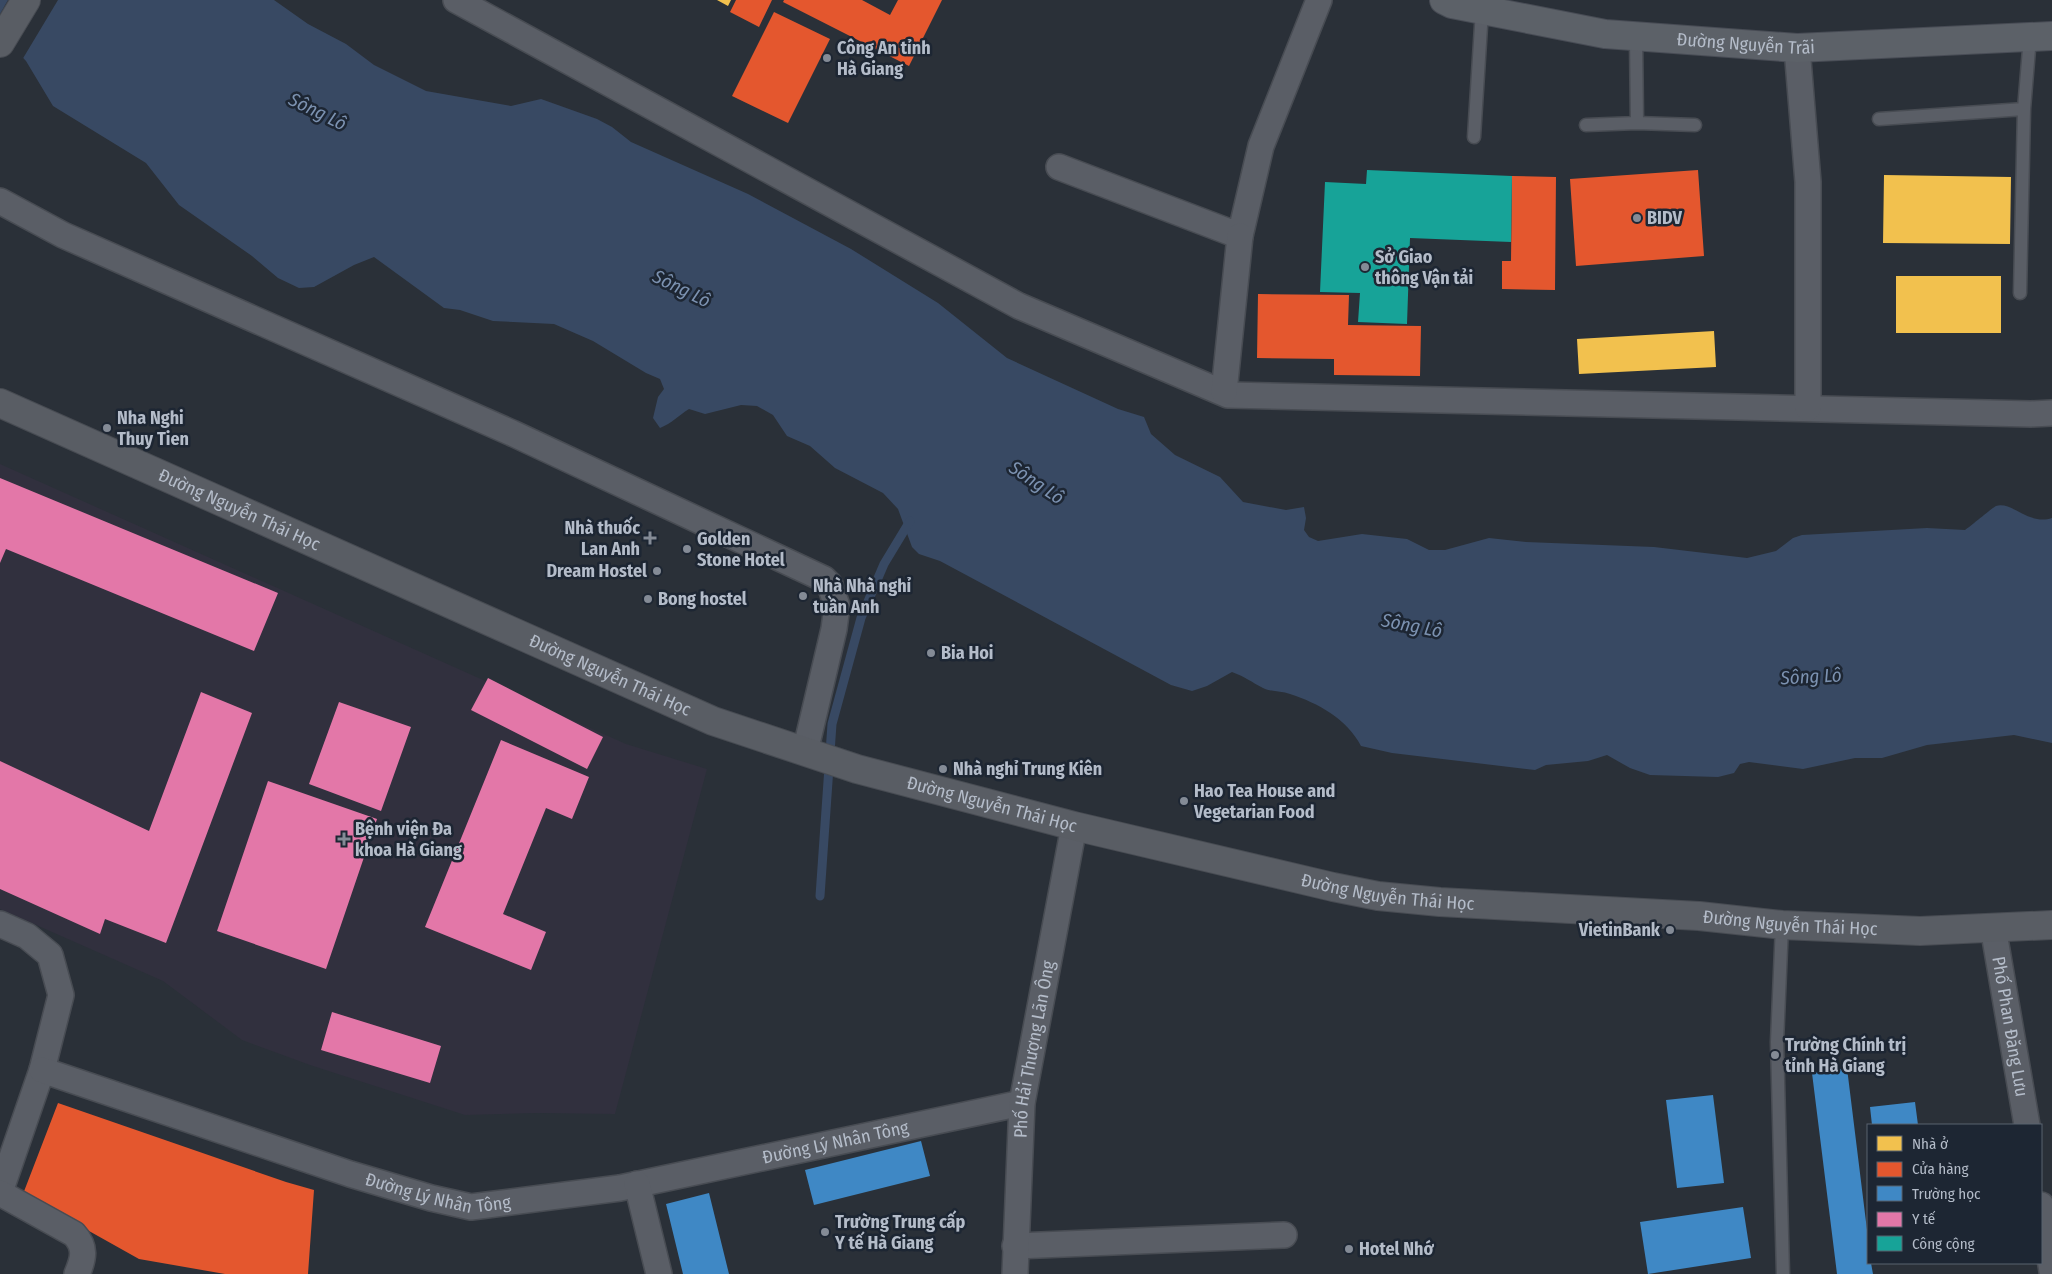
<svg xmlns="http://www.w3.org/2000/svg" width="2052" height="1274" viewBox="0 0 2052 1274" font-family="'Fira Sans Condensed',sans-serif">
  <rect width="100%" height="100%" fill="#2a3038"/>
  <!-- medical -->
  <path fill="#31303e" d="M0,464L626,744L707,769L615,1114L538,1113L465,1115L310,1065L242,1040L163,981L0,909Z"/>
  <!-- water -->
  <path fill="#384963" d="M0,0H274L308,24L346,44L374,65L426,91L511,106L541,99L597,119L612,127L631,142L748,194L851,249L938,303L1007,358L1118,409L1144,417L1151,434L1175,455L1220,477L1243,502L1286,510L1304,507L1306,518L1304,530L1309,537L1318,541L1362,534L1407,539L1429,550H1445L1489,538L1526,542L1654,547L1747,558L1776,551L1793,538L1802,535L1927,528L1965,530C1971,526 1992,508 1996,506C2012,501 2029,526 2052,518V743L2014,735L1927,745L1882,758H1855L1803,769L1749,762L1740,764L1734,773L1718,777L1650,775L1630,768L1607,755L1588,761L1546,765L1535,770L1392,753L1361,746C1347,719 1318,703 1290,694C1281,691 1271,692 1263,688C1251,682 1246,677 1232,672L1207,686L1192,691L1171,685L940,561L919,554L912,547L898,509L883,493L835,468L810,446L787,436L773,415L757,406L741,405L705,414L689,409C678,416 672,423 660,428L653,418L658,397L664,389L660,379L646,373L593,341L554,324L493,321L460,310L444,308L374,257L354,265L314,287L299,288L278,278L252,256L179,205L146,163L53,106L26,61L0,33Z"/>
  <!-- pier -->
  <path fill="#2a3038" d="M8,0H58L22,60L0,36V14Z"/>
  <!-- homes -->
  <path fill="#f2c14e" d="M717,0H731L728,6Z
    M1884,175L2011,177L2010,244L1883,243Z
    M1896,276H2001V333H1896Z
    M1714,331L1716,367L1579,374L1577,339Z"/>
  <!-- shops -->
  <path fill="#e4572e" d="M736,0H772L759,27L730,12Z
    M784,0H862L890,15L898,0H942L909,66L783,2Z
    M774,12L830,39L788,123L732,96Z
    M1698,170L1704,256L1576,266L1570,179Z
    M1512,176L1556,177L1555,290L1502,289V261H1511Z
    M1258,294L1349,295L1348,325L1421,326L1420,376L1334,375V359L1257,358Z
    M58,1103L286,1182L314,1190L308,1274H225L139,1259L23,1194Z"/>
  <!-- schools -->
  <path fill="#3f88c5" d="M1847,1068L1868,1238V1263H1871L1873,1274H1837L1812,1073Z
    M1713,1095L1724,1183L1677,1188L1666,1100Z
    M1915,1102L1918,1125H1872L1870,1107Z
    M921,1141L930,1176L814,1205L805,1170Z
    M709,1193L729,1274H683L666,1204Z
    M1743,1207L1751,1258L1648,1274L1640,1222Z"/>
  <!-- health -->
  <path fill="#e377a8" d="M0,478L278,593L254,651L6,549L0,563Z
    M488,678L603,737L587,769L471,710Z
    M201,692L252,713L166,943L105,919L100,934L0,889V761L149,831Z
    M339,702L411,727L381,811L309,784Z
    M501,740L589,777L572,819L546,808L503,914L546,932L531,970L425,927Z
    M268,781L377,819L326,969L217,931Z
    M332,1012L441,1046L430,1083L321,1050Z"/>
  <!-- public -->
  <path fill="#17a398" d="M1367,170L1512,176L1511,242L1410,238L1407,324L1358,322L1360,293L1320,292L1325,182L1366,184Z"/>
  <g fill="none" stroke-linecap="round" stroke-linejoin="round">
    <!-- stream -->
    <path stroke="#384963" stroke-width="9" d="M820,896L832,724L861,618L884,564L910,521"/>
    <defs>
      <path id="lane" d="M1636,37L1637,123L1695,125
        M1879,119L2024,109
        M1586,125L1637,123
        M1474,137L1482,10
        M2020,293L2024,109L2030,37
        M1782,925L1777,1042L1783,1274"/>
      <g id="street">
        <path d="M456,0L1019,306L1228,395L2031,414L2052,413"/>
        <path d="M1797,48L1808,182V408"/>
        <path d="M1059,167L1240,236L1261,146L1319,0"/>
        <path d="M0,201L63,235L512,433L824,579L830,585L837,606L834,629L805,752"/>
        <path d="M1224,392L1240,236"/>
        <path d="M0,924L27,936L50,955L61,995L42,1070L0,1192"/>
        <path id="s1" d="M1993,927L2027,1125"/>
        <path id="s2" d="M42,1070L350,1174L431,1198L471,1207L620,1188L1022,1103"/>
        <path d="M637,1184L659,1274"/>
        <path d="M0,1193L74,1234C86,1247 84,1258 77,1274"/>
        <path d="M2041,1205L2052,1271"/>
        <path d="M1015,1246L1284,1235"/>
        <path id="s3" d="M1015,1274L1022,1103L1074,826"/>
      </g>
      <g id="secondary">
        <path d="M0,43L26,0"/>
        <path id="s4" d="M0,403L713,721L857,769L1074,826L1333,887L1378,896L1440,902L1699,916L1782,925L1920,931L2052,925"/>
      </g>
      <g id="primary">
        <path id="s5" d="M1444,0L1452,4L1605,34L1797,48L2052,36"/>
      </g>
    </defs>
    <!-- lane casing -->
    <use href="#lane" stroke="#484c53" stroke-width="15"/>
    <!-- street casing -->
    <use href="#street" stroke="#484c53" stroke-width="28"/>
    <!-- secondary casing -->
    <use href="#secondary" stroke="#484c53" stroke-width="30"/>
    <!-- primary casing -->
    <use href="#primary" stroke="#484c55" stroke-width="30"/>
    <!-- lane -->
    <use href="#lane" stroke="#5a5e66" stroke-width="12"/>
    <!-- street -->
    <use href="#street" stroke="#5a5e66" stroke-width="25"/>
    <!-- secondary -->
    <use href="#secondary" stroke="#595d64" stroke-width="28"/>
    <!-- primary -->
    <use href="#primary" stroke="#5c6168" stroke-width="28"/>
  </g>
  <!-- markers -->
  <g fill="#848b96" stroke="#1d2633" stroke-width="2">
    <circle cx="827" cy="58" r="5"/>
    <circle cx="1637" cy="218" r="5"/>
    <circle cx="1365" cy="267" r="5"/>
    <circle cx="107" cy="428" r="5"/>
    <path d="M647.5 530.5h5v5h5v5h-5v5h-5v-5h-5v-5h5z"/>
    <circle cx="687" cy="549" r="5"/>
    <circle cx="657" cy="571" r="5"/>
    <circle cx="803" cy="596" r="5"/>
    <circle cx="648" cy="599" r="5"/>
    <circle cx="931" cy="653" r="5"/>
    <circle cx="943" cy="769" r="5"/>
    <circle cx="1184" cy="801" r="5"/>
    <path d="M341.5 831.5h5v5h5v5h-5v5h-5v-5h-5v-5h5z"/>
    <circle cx="1670" cy="930" r="5"/>
    <circle cx="1775" cy="1055" r="5"/>
    <circle cx="825" cy="1232" r="5"/>
    <circle cx="1349" cy="1249" r="5"/>
  </g>
  <g text-anchor="middle" stroke-width="5" stroke-linejoin="round" paint-order="stroke">
    <!-- street labels -->
    <g font-size="18" fill="#b4bcc9" stroke="#1d2633">
      <text dy="6" stroke="none"><textPath href="#s5" startOffset="306">Đường Nguyễn Trãi</textPath></text>
      <text dy="6" stroke="none"><textPath href="#s4" startOffset="262">Đường Nguyễn Thái Học</textPath></text>
      <text dy="6" stroke="none"><textPath href="#s4" startOffset="668">Đường Nguyễn Thái Học</textPath></text>
      <text dy="6" stroke="none"><textPath href="#s4" startOffset="1072">Đường Nguyễn Thái Học</textPath></text>
      <text dy="6" stroke="none"><textPath href="#s4" startOffset="1478">Đường Nguyễn Thái Học</textPath></text>
      <text dy="6" stroke="none"><textPath href="#s4" startOffset="1882">Đường Nguyễn Thái Học</textPath></text>
      <text dy="6" stroke="none"><textPath href="#s1" startOffset="101">Phố Phan Đăng Lưu</textPath></text>
      <text dy="6" stroke="none"><textPath href="#s3" startOffset="226">Phố Hải Thượng Lãn Ông</textPath></text>
      <text dy="6" stroke="none"><textPath href="#s2" startOffset="821">Đường Lý Nhân Tông</textPath></text>
      <text dy="6" stroke="none"><textPath href="#s2" startOffset="416">Đường Lý Nhân Tông</textPath></text>
    </g>
    <!-- poi labels -->
    <g font-size="18" font-weight="bold" fill="#b4bcc9" stroke="#1d2633" text-anchor="start">
      <text x="837" y="54">Công An tỉnh<tspan x="837" dy="21">Hà Giang</tspan></text>
      <text x="1647" y="224">BIDV</text>
      <text x="1375" y="263">Sở Giao<tspan x="1375" dy="21">thông Vận tải</tspan></text>
      <text x="117" y="424">Nha Nghi<tspan x="117" dy="21">Thuy Tien</tspan></text>
      <text x="640" y="534" text-anchor="end">Nhà thuốc<tspan x="640" dy="21">Lan Anh</tspan></text>
      <text x="697" y="545">Golden<tspan x="697" dy="21">Stone Hotel</tspan></text>
      <text x="647" y="577" text-anchor="end">Dream Hostel</text>
      <text x="813" y="592">Nhà Nhà nghỉ<tspan x="813" dy="21">tuần Anh</tspan></text>
      <text x="658" y="605">Bong hostel</text>
      <text x="941" y="659">Bia Hoi</text>
      <text x="953" y="775">Nhà nghỉ Trung Kiên</text>
      <text x="1194" y="797">Hao Tea House and<tspan x="1194" dy="21">Vegetarian Food</tspan></text>
      <text x="355" y="835">Bệnh viện Đa<tspan x="355" dy="21">khoa Hà Giang</tspan></text>
      <text x="1660" y="936" text-anchor="end">VietinBank</text>
      <text x="1785" y="1051">Trường Chính trị<tspan x="1785" dy="21">tỉnh Hà Giang</tspan></text>
      <text x="835" y="1228">Trường Trung cấp<tspan x="835" dy="21">Y tế Hà Giang</tspan></text>
      <text x="1359" y="1255">Hotel Nhớ</text>
    </g>
    <!-- water labels -->
    <g font-size="19" font-style="italic" fill="#7c92b1" stroke="#1d2633">
      <text transform="translate(318 111) rotate(26)" y="7">Sông Lô</text>
      <text transform="translate(682 288) rotate(26)" y="7">Sông Lô</text>
      <text transform="translate(1037 482) rotate(34)" y="7">Sông Lô</text>
      <text transform="translate(1412 625) rotate(11)" y="7">Sông Lô</text>
      <text transform="translate(1811 676) rotate(-3)" y="7">Sông Lô</text>
    </g>
  </g>
  <!-- legend -->
  <rect x="1867" y="1124" width="175" height="140" fill="#1d2633" stroke="#59626f"/>
  <rect x="1877" y="1136" width="25" height="15" fill="#f2c14e" stroke="#59626f"/>
  <text x="1912" y="1149" font-size="15" fill="#b4bcc9">Nhà ở</text>
  <rect x="1877" y="1162" width="25" height="15" fill="#e4572e" stroke="#59626f"/>
  <text x="1912" y="1174" font-size="15" fill="#b4bcc9">Cửa hàng</text>
  <rect x="1877" y="1186" width="25" height="15" fill="#3f88c5" stroke="#59626f"/>
  <text x="1912" y="1199" font-size="15" fill="#b4bcc9">Trường học</text>
  <rect x="1877" y="1212" width="25" height="15" fill="#e377a8" stroke="#59626f"/>
  <text x="1912" y="1224" font-size="15" fill="#b4bcc9">Y tế</text>
  <rect x="1877" y="1236" width="25" height="15" fill="#17a398" stroke="#59626f"/>
  <text x="1912" y="1249" font-size="15" fill="#b4bcc9">Công cộng</text>
</svg>
